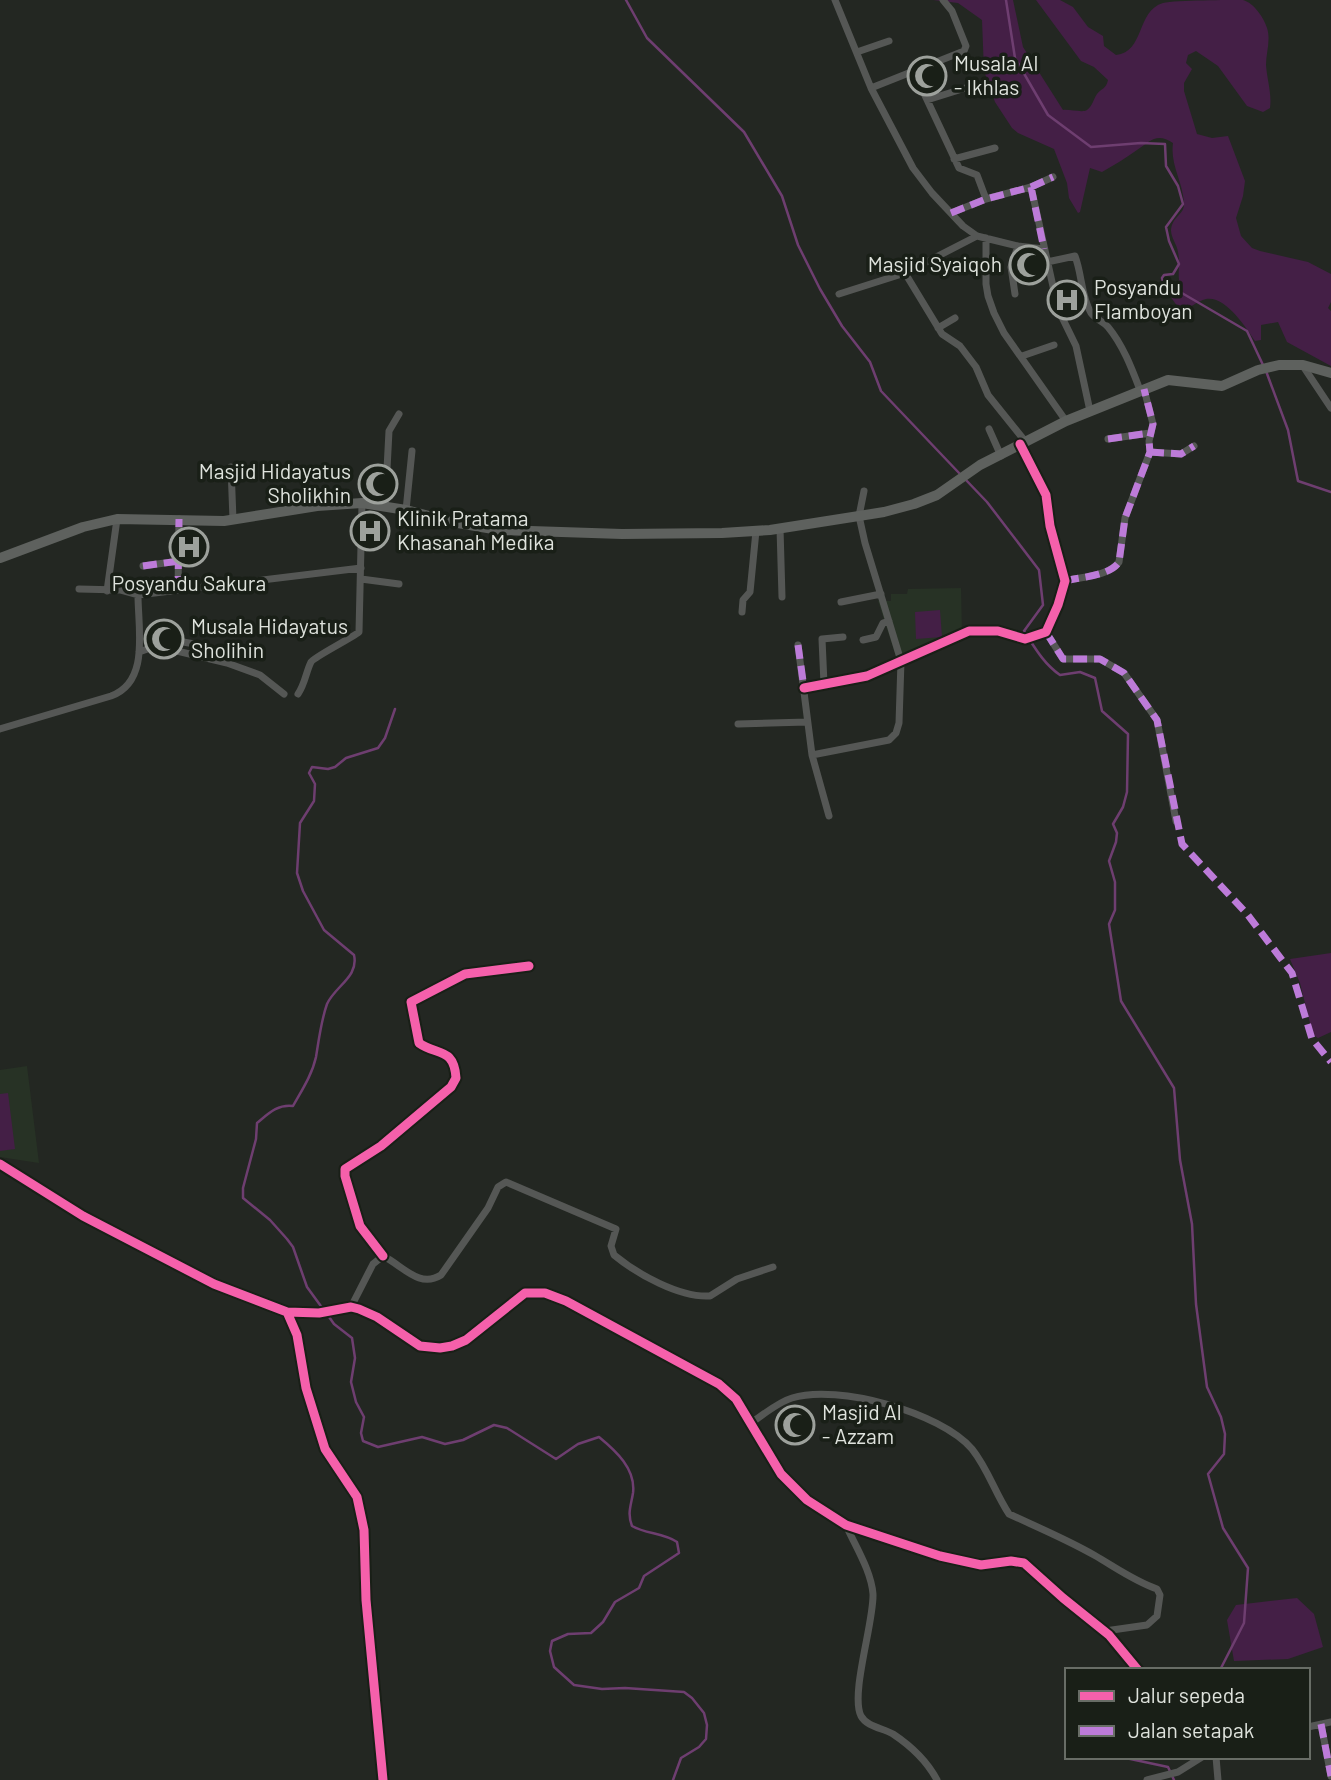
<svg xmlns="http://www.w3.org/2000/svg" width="1331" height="1780" viewBox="0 0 1331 1780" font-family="Barlow,sans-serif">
  <rect width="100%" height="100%" fill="#232722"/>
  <!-- built -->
  <path fill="#273225" d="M961,588L962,633L897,660L878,601H891V594H907L908,589Z
    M27,1066L39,1163L0,1157V1070Z"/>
  <!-- green -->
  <path fill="#441f46" d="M933,0H1013L1023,47L1063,110C1069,109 1083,113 1087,110C1092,107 1094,98 1097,94C1102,88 1106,89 1108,80L1094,67L1081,61L1036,0H1060L1073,7L1088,27L1103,36L1104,46L1116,55C1145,52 1136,11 1163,3C1176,0 1230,0 1243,0C1254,3 1264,18 1267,28C1271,40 1266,53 1266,65C1267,79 1272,94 1270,108L1263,112L1247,106L1218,66L1196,51L1188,55L1186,63L1192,69L1184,83V91L1197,134L1212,138L1228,136L1245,181L1243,196L1236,218L1241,236L1252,248L1260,251L1308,262L1331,274V302L1328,308L1331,311V366L1287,342L1278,322L1261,325V340L1255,341C1246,327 1225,295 1206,299C1197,301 1190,309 1180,310L1170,296L1171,288L1179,280C1178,271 1180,261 1178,252C1177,243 1168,235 1172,225C1175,215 1185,214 1184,202C1182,180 1170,164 1173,143C1157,132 1150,141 1137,150C1126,158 1114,165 1102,172L1090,168L1080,212L1078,213L1069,198L1067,183L1054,149L1018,133L1012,128L995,102L984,71L982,20L958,3Z
    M940,610L942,637L916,639L915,612Z
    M1331,953V1032L1318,1038L1313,1035L1300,983L1290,959Z
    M8,1093L15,1149L0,1151V1094Z
    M1297,1598L1314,1614L1323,1647L1288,1659L1234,1661L1227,1620L1236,1605Z"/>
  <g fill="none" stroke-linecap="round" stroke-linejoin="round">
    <!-- stream -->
    <path stroke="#6e3e70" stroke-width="2.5" d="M626,0L647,38L744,132L782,196L798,245L820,289L842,326L870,362L881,391L960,474
      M1006,0L1015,58L1048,115L1091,147L1141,143L1165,144L1166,166L1178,186L1183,204L1166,227L1169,241L1179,264L1173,274L1164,275L1162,278L1163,282L1247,331L1263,365
      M1266,371L1288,430L1298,481L1331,492
      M965,479L987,502L1039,570L1043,605L1024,631C1035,648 1044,664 1060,675L1080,672L1095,678L1102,711L1128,734L1127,792L1123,807L1113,824L1117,833L1116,842L1109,861L1115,882V910L1109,924L1121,1001L1174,1088L1180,1160L1192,1224L1196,1304L1207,1387L1221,1417L1225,1434L1224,1454L1208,1474L1223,1528L1248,1568L1244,1623L1220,1670
      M323,1309L307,1287L293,1247L287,1239L270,1220L243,1198V1188L256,1139L257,1123C268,1114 277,1104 293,1106C302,1090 312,1075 316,1057C319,1039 321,1021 327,1004C335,986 359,977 354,955L324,930L303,891L297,873L300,823L314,801L315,784L309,773L312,767L328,769L335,767L346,758L378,748L385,738L395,709
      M327,1314L334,1324L352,1338L355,1358L351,1382L356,1402L364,1417L361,1433L363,1441L378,1447L422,1437L445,1444L463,1440L494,1425L507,1428L556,1459L578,1444L599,1437C616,1451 636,1469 633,1493C631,1506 627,1513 632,1526C646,1534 664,1533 677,1542L679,1553L644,1576L639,1588L615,1602L603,1622L591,1633L568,1634L552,1641L550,1651L554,1667L574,1685L602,1689L625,1688L684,1692L692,1698L704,1713L707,1725L706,1739L699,1747L681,1758L673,1780
      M1121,1757L1168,1767L1174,1780"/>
    <!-- street -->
    <path stroke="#555755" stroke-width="7" d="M835,0L871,88L913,168L932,193L963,226L977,236L1018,246L1044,249
      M857,52L889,41
      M914,72L959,168L977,175L986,199
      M871,88L964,51L966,46L952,11L943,0
      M927,100L975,85
      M954,159L995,148
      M1031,187L1053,177
      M951,213L986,199L1031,187L1058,309L1076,346L1090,411
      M986,238V284L988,296L994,313L1004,333L1066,421
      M1047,262L1075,256C1082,274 1081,296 1091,313C1096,320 1103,321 1108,327C1123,345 1132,369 1140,390
      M905,273L942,334L960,346L976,367L988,395L1025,441
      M839,294L905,273L977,236
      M1015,294L1011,267L1018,246
      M938,328L955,318
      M1022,356L1054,345
      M1303,366L1331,408
      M989,429L1001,456
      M1108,439L1150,433
      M1150,452L1181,454L1194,446
      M231,467L233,520
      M385,507L389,431L399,414
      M406,510L412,451
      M780,528L782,597
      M143,566L179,561
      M361,579L399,584
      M1065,581C1080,577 1110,576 1119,562L1125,518L1150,452L1149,441L1153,424L1144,389
      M79,589L120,590L138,595L361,568
      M178,590L179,519
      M107,591L117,519
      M841,602L881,594
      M742,612L743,600L750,592L756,531
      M1046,632L1063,659H1100L1124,673L1157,720L1176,821
      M863,640L876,637L883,623L889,621
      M798,645L812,755L829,816
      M139,652L156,646L227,663L260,675L284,694
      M174,652L178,641L205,646
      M824,684L822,639L843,637
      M804,688L867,676L969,631H998L1025,639L1046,632L1058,605L1065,581L1050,526L1046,495L1020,444
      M298,694C305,684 306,672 311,662C314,657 350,639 359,632L362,503
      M738,724L807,722
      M0,729L111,696C150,682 138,629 138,595
      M812,755L889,740L896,733L899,723L901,661L865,543L859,516L864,491
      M0,1164L83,1216L214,1284L287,1312L319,1313L351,1307L359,1309L377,1317L420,1346L440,1348L452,1346L466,1340L525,1293H545L566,1301L719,1384L736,1399L781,1474L807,1500L846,1525L940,1556L981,1565L1011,1561L1024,1563L1063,1598L1109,1635L1138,1670
      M383,1256L360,1226L345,1176V1169L381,1146L451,1087L456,1078C454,1047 437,1056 419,1043L411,1002L465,974L529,966
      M351,1307L373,1264L383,1256C402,1265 419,1289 441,1275L488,1208L498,1187L506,1182L616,1229L611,1246L614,1255C637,1274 680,1298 710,1296L737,1279L773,1267
      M287,1312L297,1335L306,1388L325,1449L357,1497L364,1530L366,1600L383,1780
      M751,1423C763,1415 778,1402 792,1398C838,1384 940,1412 972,1449C988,1469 995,1493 1009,1514C1037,1527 1066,1539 1094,1555C1115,1567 1134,1581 1157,1589L1160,1595L1157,1616L1147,1625L1105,1631
      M846,1525C855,1546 871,1570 873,1594C874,1622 850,1694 861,1716C867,1727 883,1728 893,1734C911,1746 927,1761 937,1780
      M1321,1724L1331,1776
      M1308,1727L1331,1722
      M1216,1757L1218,1780
      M1147,1780L1178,1772L1202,1757"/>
    <!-- primary -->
    <path stroke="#5e615e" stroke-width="10" d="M0,558L83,527L117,519L224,521L317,506L362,503L406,510L452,522L499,530L622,534L722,533L770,530L884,512L914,504L937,495L980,465L1066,421L1168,380L1222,386L1258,370L1279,365H1303L1331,373"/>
    <!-- quiet -->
    <path stroke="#bd7bd9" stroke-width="7" stroke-dasharray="14 7" stroke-linecap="butt" d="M1031,187L1053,177
      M951,213L986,199L1031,187L1044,249
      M1108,439L1150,433
      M1150,452L1181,454L1194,446
      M143,566L179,561
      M1065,581C1080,577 1110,576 1119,562L1125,518L1150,452L1149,441L1153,424L1144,389
      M178,590L179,519
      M1046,632L1063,659H1100L1124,673L1157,720L1182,844L1247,914L1292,973L1312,1039L1331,1062
      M798,645L804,688
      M1321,1724L1331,1776"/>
    <defs>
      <path id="cycleway" d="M804,688L867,676L969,631H998L1025,639L1046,632L1058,605L1065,581L1050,526L1046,495L1020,444
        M0,1164L83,1216L214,1284L287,1312L319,1313L351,1307L359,1309L377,1317L420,1346L440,1348L452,1346L466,1340L525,1293H545L566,1301L719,1384L736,1399L781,1474L807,1500L846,1525L940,1556L981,1565L1011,1561L1024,1563L1063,1598L1109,1635L1138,1670
        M383,1256L360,1226L345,1176V1169L381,1146L451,1087L456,1078C454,1047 437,1056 419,1043L411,1002L465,974L529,966
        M287,1312L297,1335L306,1388L325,1449L357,1497L364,1530L366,1600L383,1780"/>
    </defs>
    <!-- cycleway casing -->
    <use href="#cycleway" stroke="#191f17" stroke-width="13"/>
    <!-- cycleway -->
    <use href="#cycleway" stroke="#f560ab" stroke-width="9"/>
  </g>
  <!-- icons -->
  <defs>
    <symbol id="mosque-ring" viewBox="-11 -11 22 22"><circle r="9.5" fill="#191f17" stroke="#9da19c" stroke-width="1.5"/><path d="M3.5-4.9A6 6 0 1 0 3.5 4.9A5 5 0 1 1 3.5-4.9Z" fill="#9da19c"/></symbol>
    <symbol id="hospital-ring" viewBox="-11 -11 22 22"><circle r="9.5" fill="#191f17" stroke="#9da19c" stroke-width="1.5"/><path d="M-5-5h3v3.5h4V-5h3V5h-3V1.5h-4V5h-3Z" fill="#9da19c"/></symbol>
  </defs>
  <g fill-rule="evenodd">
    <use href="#mosque-ring" x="905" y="54" width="44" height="44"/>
    <use href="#mosque-ring" x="1007" y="243" width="44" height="44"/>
    <use href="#hospital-ring" x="1045" y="278" width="44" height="44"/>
    <use href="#mosque-ring" x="356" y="462" width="44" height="44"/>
    <use href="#hospital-ring" x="348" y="509" width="44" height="44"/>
    <use href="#hospital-ring" x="167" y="525" width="44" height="44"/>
    <use href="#mosque-ring" x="142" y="617" width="44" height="44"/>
    <use href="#mosque-ring" x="773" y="1403" width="44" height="44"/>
  </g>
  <g text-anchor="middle" stroke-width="7" stroke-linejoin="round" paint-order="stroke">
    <!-- poi labels -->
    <g font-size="21" fill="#dfe3dd" stroke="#191f17" text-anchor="start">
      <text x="954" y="71">Musala Al<tspan x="954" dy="24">- Ikhlas</tspan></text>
      <text x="1002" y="272" text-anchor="end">Masjid Syaiqoh</text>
      <text x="1094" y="295">Posyandu<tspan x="1094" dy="24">Flamboyan</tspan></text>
      <text x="351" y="479" text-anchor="end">Masjid Hidayatus<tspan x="351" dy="24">Sholikhin</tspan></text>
      <text x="397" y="526">Klinik Pratama<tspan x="397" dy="24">Khasanah Medika</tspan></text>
      <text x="189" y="591" text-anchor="middle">Posyandu Sakura</text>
      <text x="191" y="634">Musala Hidayatus<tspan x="191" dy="24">Sholihin</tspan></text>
      <text x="822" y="1420">Masjid Al<tspan x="822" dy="24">- Azzam</tspan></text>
    </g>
  </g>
  <!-- legend -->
  <rect x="1065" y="1668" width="245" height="91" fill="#191f17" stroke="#686d66" stroke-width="2"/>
  <rect x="1079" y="1691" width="35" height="10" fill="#f560ab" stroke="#686d66" stroke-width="2"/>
  <text x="1128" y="1703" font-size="21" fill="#dfe3dd">Jalur sepeda</text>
  <rect x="1079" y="1726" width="35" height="10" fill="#bd7bd9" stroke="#686d66" stroke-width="2"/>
  <text x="1128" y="1738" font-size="21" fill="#dfe3dd">Jalan setapak</text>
</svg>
